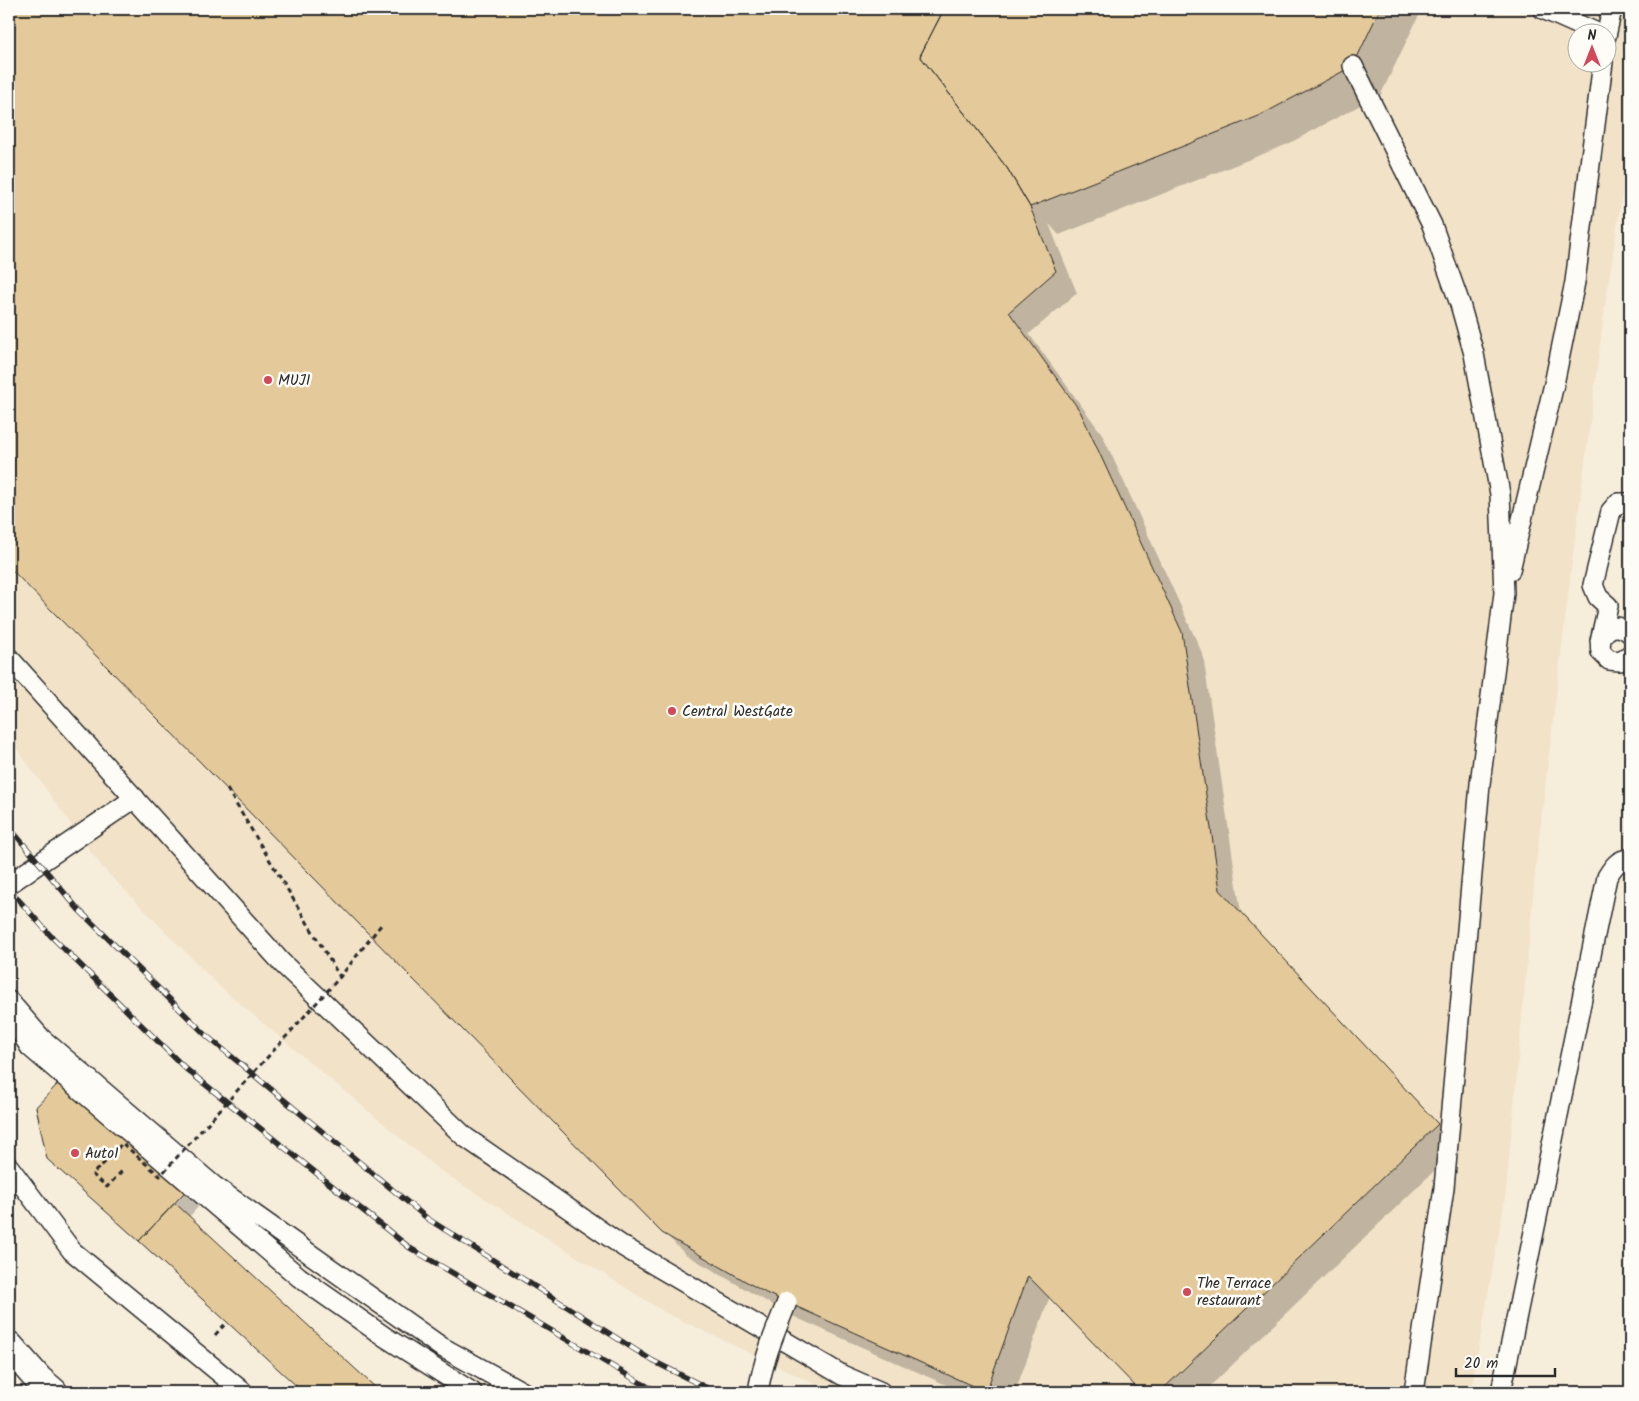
<svg xmlns="http://www.w3.org/2000/svg" width="1639" height="1401" viewBox="0 0 1639 1401" font-family="Kalam,sans-serif">
  <rect width="100%" height="100%" fill="#f6eddb"/>
  <filter id="ink" filterUnits="userSpaceOnUse"><feTurbulence type="fractalNoise" baseFrequency=".02" numOctaves="2"/><feDisplacementMap in="SourceGraphic" scale="10" xChannelSelector="R" yChannelSelector="G"/><feConvolveMatrix kernelMatrix="1 2 1 2 8 2 1 2 1" color-interpolation-filters="sRGB"/></filter>
  <g filter="url(#ink)">
    <!-- built -->
    <path fill="#f1e2c8" fill-rule="evenodd" d="M9,9H1630V141L1605,306L1571,570L1536,863L1506,1191L1471,1392H832L666,1313L438,1169L220,987L103,868L9,738ZM1576,32H1606V62H1576Z"/>
    <!-- shadow -->
    <path fill="#0003" d="M9,9H1422L1381,94L1288,144L1059,235L1049,224L1077,293L1029,334L1102,434L1203,655L1241,913L1459,1147L1204,1392H1143L1050,1296L1015,1392H962L788,1314L685,1254L9,565Z
      M48,1159L209,1195L189,1217L378,1392H304Z"/>
    <!-- building -->
    <path fill="#e4ca9a" stroke="#2b2b2b" d="M9,9H944L920,56L1007,168L1030,207L1056,271L1009,312L1080,411L1182,632L1220,890L1438,1124L1160,1392H1141L1028,1276L986,1392L766,1293L662,1233L9,567Z
      M944,9H1380L1353,66L1259,116L1030,207L1007,168L920,56Z
      M69,1072L196,1180L139,1241L47,1159L36,1107Z
      M175,1203L375,1387L370,1392H303L139,1241Z"/>
    <g fill="none" stroke-linecap="round" stroke-linejoin="round">
      <defs>
        <path id="lane" d="M1543,9L1595,32
          M1606,36L1612,9
          M1353,66L1432,225L1460,304L1474,354L1500,494L1504,593L1480,784L1444,1188L1414,1392
          M1510,570L1554,384L1575,282L1603,62
          M1630,633C1614,619 1597,632 1601,652L1609,660L1620,661L1630,655
          M1600,641L1608,606L1598,597L1593,585L1611,511L1618,503H1630
          M9,658L282,963L465,1137L624,1247L842,1375L881,1392
          M9,884L135,798
          M9,1001L41,1038L214,1186L440,1346L523,1392
          M14,1022L30,1047L299,1277L385,1337L472,1392
          M9,1167L72,1251L243,1392
          M1501,1392L1607,877C1613,867 1618,859 1630,859"/>
        <path id="primary" d="M9,1346L39,1380L53,1392"/>
      </defs>
      <!-- lane casing -->
      <use href="#lane" stroke="#2b2b2b" stroke-width="22"/>
      <!-- primary casing -->
      <use href="#primary" stroke="#2b2b2b" stroke-width="31"/>
      <!-- path -->
      <path stroke="#2b2b2b" stroke-width="3" stroke-dasharray="5 4" stroke-linecap="butt" d="M227,789L340,977
        M112,1156L92,1174L107,1187L122,1171
        M215,1335L227,1322"/>
      <!-- lane -->
      <use href="#lane" stroke="#fdfcf7" stroke-width="19"/>
      <!-- primary -->
      <use href="#primary" stroke="#fdfcf7" stroke-width="28"/>
      <defs>
        <path id="rail" d="M9,827L78,909L208,1037L428,1219L653,1361L715,1392
          M9,889L50,935L186,1069L410,1248L641,1383L658,1392"/>
      </defs>
      <!-- rail casing -->
      <use href="#rail" stroke="#2b2b2b" stroke-width="5.5"/>
      <!-- rail -->
      <use href="#rail" stroke="#fdfcf7" stroke-width="4" stroke-dasharray="11" stroke-linecap="butt"/>
      <defs>
        <path id="lane-bridge" d="M758,1392C763,1360 775,1332 787,1302"/>
      </defs>
      <!-- lane-bridge casing -->
      <use href="#lane-bridge" stroke="#2b2b2b" stroke-width="22" stroke-linecap="butt"/>
      <!-- path-bridge -->
      <path stroke="#2b2b2b" stroke-width="3" stroke-dasharray="5 4" stroke-linecap="butt" d="M112,1156L122,1143L160,1176L340,977L381,925"/>
      <!-- lane-bridge -->
      <use href="#lane-bridge" stroke="#fdfcf7" stroke-width="19"/>
    </g>
  </g>
  <!-- markers -->
  <g fill="#d1495b" stroke="#fdfcf7" stroke-width="2">
    <circle cx="268" cy="380" r="5"/>
    <circle cx="672" cy="711" r="5"/>
    <circle cx="75" cy="1153" r="5"/>
    <circle cx="1187" cy="1292" r="5"/>
  </g>
  <g text-anchor="middle" stroke-width="5" stroke-linejoin="round" paint-order="stroke">
    <!-- poi labels -->
    <g font-size="15" fill="#2b2b2b" stroke="#fdfcf7" text-anchor="start">
      <text x="278" y="385">MUJI</text>
      <text x="682" y="716">Central WestGate</text>
      <text x="85" y="1158">Auto1</text>
      <text x="1197" y="1288">The Terrace<tspan x="1197" dy="17">restaurant</tspan></text>
    </g>
  </g>
  <!-- margin -->
  <rect width="1639" height="1401" fill="none" stroke="#fdfcf7" stroke-width="30"/>
  <rect x="15" y="15" width="1609" height="1371" fill="none" stroke="#2b2b2b" stroke-width="2" filter="url(#ink)"/>
  <!-- north arrow -->
  <g transform="translate(1592 48)"><circle r="24" fill="#fdfcf7" stroke="#a9a8a5"/>
  <path d="M0-4L9 19L0 12L-9 19Z" fill="#d1495b"/>
  <text y="-8" font-size="14" font-weight="bold" text-anchor="middle" fill="#2b2b2b">N</text>
  </g>
  <!-- scale -->
  <path d="M1456 1368v8h99v-8" fill="none" stroke="#2b2b2b" stroke-width="2.5"/>
  <text x="1464" y="1368" font-size="15" fill="#2b2b2b" stroke="#fdfcf7" stroke-width="4" paint-order="stroke">20 m</text>
</svg>
